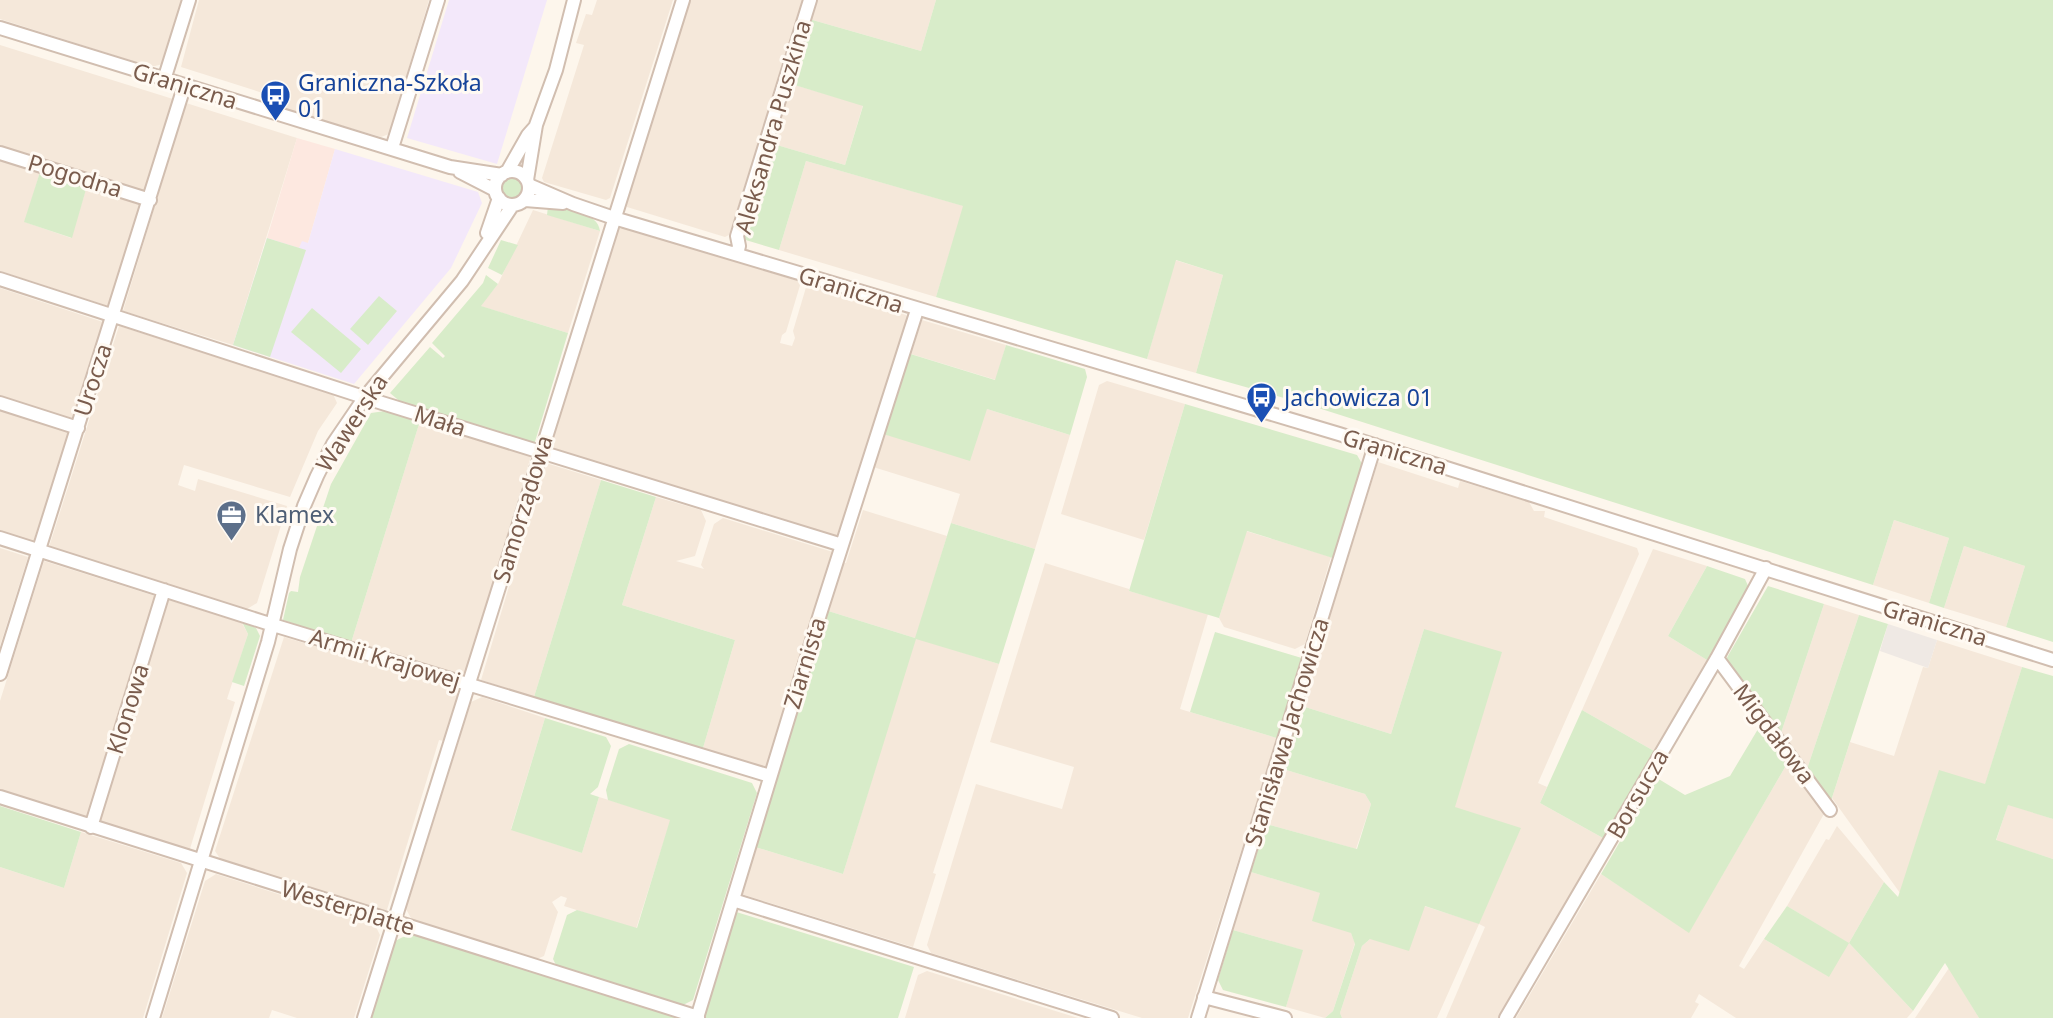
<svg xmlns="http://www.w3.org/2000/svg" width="2053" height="1018" viewBox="0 0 2053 1018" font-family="'Noto Sans',sans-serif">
  <rect width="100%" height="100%" fill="#fdf6ec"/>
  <!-- residential -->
  <path fill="#f5e8da" d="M0,0H183L163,64L155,66H148L0,19Z
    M199,0H429L389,134L381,137L282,108L285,100L181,67Z
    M597,0H673L610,198L606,200L544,182L542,178L584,45L576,43L586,14L592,15Z
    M690,0H804L729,235L725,237L627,207L626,204Z
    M815,0H936L921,51L809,19Z
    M0,45L173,99L144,191L0,147Z
    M788,83L863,105L845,165L770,143Z
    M186,103L297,138L233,345L123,311Z
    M0,159L40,172L25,222L71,238L87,186L140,203L108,306L0,271Z
    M806,161L964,206L936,297L779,250Z
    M533,210L600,231L568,333L480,306L498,284Z
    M627,228L801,282L786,332L782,335L780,343L792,346L795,338L793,331L807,284L906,315L909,320L841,540L550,447L615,236L618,229Z
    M1175,260L1223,275L1196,373L1147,359Z
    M0,288L103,322L72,421L0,398Z
    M922,320L1006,345L996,380L911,354Z
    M119,326L333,394L337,403L318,431L290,497L184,465L178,485L195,491L198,479L287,506L257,603L247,609L49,547Z
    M1107,381L1185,404L1144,540L1061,514L1099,385Z
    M0,409L69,431L33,543L0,532Z
    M987,409L1070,435L1035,549L951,523L960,494L870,466L880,433Z
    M420,421L531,456L464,678L351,643Z
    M1378,462L1458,488L1460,481L1529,502L1534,511H1545L1544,517L1637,548L1639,554L1538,783L1547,787L1540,803L1603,838L1498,1018H1446L1485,927L1479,924L1437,1018H1342L1340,1013L1362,946L1370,939L1424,906L1478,923L1455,807L1424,629L1391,734L1302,706Z
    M546,463L601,480L534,697L481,680Z
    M656,497L701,510L706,521L695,556L676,561L704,569L701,565L714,524L723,518L836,553L770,770L703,748L735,640L622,605Z
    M863,510L947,536L916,638L999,664L933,873L936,874L913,947L738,893L752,846L843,874L915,638L825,610L840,562L846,563Z
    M1894,520L1949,538L1929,603L1873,585Z
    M1246,531L1331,557L1305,644L1295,649L1224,627L1219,618Z
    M1964,546L2025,566L2006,627L1944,608Z
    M0,548L28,557L0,646Z
    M1653,549L1707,566L1668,636L1707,660L1654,751L1582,710Z
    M44,561L158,597L89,818L0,790V701Z
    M1045,563L1129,589V591L1208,614L1180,709L1277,738L1188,1018H1142L931,953L927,945L976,784L1062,809L1074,767L990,742Z
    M166,599L242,623L248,634L227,699L235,702L189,852L96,823Z
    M1824,604L1859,615L1806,772L1780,736Z
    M284,637L460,690L444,741L439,740L386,913L221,860L215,851Z
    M1937,640L2022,667L1985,785L1939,771L1900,893L1832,798L1850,742L1894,756L1923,667L1928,668Z
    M482,697L545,718L511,829L582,853L599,797L671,819L636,929L564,906L567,898L561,896L552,902L558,912L544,956L537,959L412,920L406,909L471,702Z
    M1788,762L1825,812L1739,966L1744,969L1764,939L1828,976L1848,943L1787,906L1826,839L1829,840L1837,826L1884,882L1849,943L1913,1011L1907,1018H1736L1699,994L1695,1002L1699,1004L1691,1018H1516L1601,874L1689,932Z
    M1283,769L1365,794L1371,804L1356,849L1266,824Z
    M2008,804L2053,819V859L1996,841Z
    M81,832L181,863L187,873L143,1018H0V867L64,888Z
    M1251,872L1321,893L1351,933L1355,943L1333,1011L1325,1018L1286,1007L1302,950L1233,930Z
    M216,874L375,925L380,935L354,1018H297L272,1010L269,1018H162L205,881Z
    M1949,968L1979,1018H1915Z
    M927,971L1078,1018H905L918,975Z"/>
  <!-- commercial -->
  <path fill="#fde8e0" d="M297,138L335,149L308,243L299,248L267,238Z"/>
  <!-- industrial -->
  <path fill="#efe9e4" d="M1888,624L1937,640L1928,668L1880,651Z"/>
  <!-- education -->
  <path fill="#f3e8fa" d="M449,0H547L497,164L407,138Z
    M335,149L478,192L482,203L451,268L354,384L233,345L267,238L299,248L302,241L308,243Z"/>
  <!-- green -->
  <path fill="#d8ecc9" d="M936,0H2053V642L2006,627L2025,566L1964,546L1944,608L1929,603L1949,538L1894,520L1873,585L1312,406L1196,373L1223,275L1176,260L1147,359L936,297L963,206L806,161L779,250L739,238L770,143L845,165L863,106L788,83L809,19L921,51Z
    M40,172L87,186L72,238L24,222Z
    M501 187a12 12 0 1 1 24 0a12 12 0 1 1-24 0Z
    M548,206C564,210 598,211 600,231L547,215Z
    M267,238L306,250L270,357L233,345Z
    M501,240L518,245L502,275L488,268Z
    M486,275L498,284L481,306L568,333L534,445L403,404L390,393L430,347L443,358L445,356L432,343L483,283Z
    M379,296L397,311L368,345L350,329Z
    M312,308L361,349L341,373L291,332Z
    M1006,345L1085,369L1087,377L1070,435L987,409L970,461L880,433L904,352L995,380Z
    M1185,404L1357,455L1365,469L1336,559L1247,531L1219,618L1129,591Z
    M385,411L420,421L351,643L283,620L289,593L291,591L298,592L300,577L331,484L371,413Z
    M601,480L656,497L622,605L735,640L703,748L534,697Z
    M951,523L1035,549L999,664L916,639L843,874L752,846L825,610L915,638Z
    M1707,566L1745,579L1749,588L1707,660L1668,636Z
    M1768,586L1824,604L1780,736L1725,661Z
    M1859,615L1888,624L1830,804L1806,772Z
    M242,622L256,628L260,636L244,686L232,682L248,634Z
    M1424,629L1502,652L1455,807L1521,828L1479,924L1425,906L1409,951L1370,939L1362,946L1340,1013L1342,1018H1325L1333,1011L1355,944L1351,933L1312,921L1320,893L1251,872L1266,824L1357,849L1371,804L1365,794L1283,769L1302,706L1391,734Z
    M1215,632L1305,659L1280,739L1190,712Z
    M2022,667L2053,676V819L2008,805L1996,840L2053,859V1018H1979L1945,963L1913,1011L1849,943L1829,977L1764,939L1787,906L1849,943L1884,882L1898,897L1939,770L1985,784Z
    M1582,710L1654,751L1603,838L1540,803Z
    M545,718L606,737L611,746L598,787L590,794L599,797L582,853L511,830Z
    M1761,724L1788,762L1689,933L1601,874L1657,778L1685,795L1730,776Z
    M629,744L752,783L757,793L693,1000L683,1005L556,965L553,959L567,915L577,910L637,928L670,820L608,800L606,790L619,749Z
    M0,806L81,832L64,888L0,867Z
    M733,911L914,967L898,1018H703Z
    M1233,930L1303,950L1286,1007L1223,990L1218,980Z
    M411,933L681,1018H370L395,941Z"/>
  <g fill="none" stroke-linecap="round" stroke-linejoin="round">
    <defs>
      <path id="minor" d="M0,28L450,167L502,175
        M164,80L189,0
        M392,148L438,0
        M0,153L150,200
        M495 188a17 17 0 1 1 34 0a17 17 0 1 1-34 0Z
        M460,172L495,190
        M507,172L528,135L536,126
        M527,180L536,125L556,70L574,0
        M529,185L573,204L614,218L1339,434L2053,660
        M525,200L563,203
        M487,233L499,198
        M737,254L739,246L737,236L810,0
        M0,279L382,403L842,545
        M0,403L78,428
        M0,538L273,625L770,776
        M1717,658L1830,810
        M0,674L184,87
        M0,797L698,1017
        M91,827L164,590
        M733,900L1112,1018
        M1204,997L1285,1018
        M153,1018L268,642L290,549L304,506L317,476L333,444L365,397L462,281L512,206
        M364,1018L683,0
        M697,1018L820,614L917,310
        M1198,1018L1375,445
        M1506,1018L1717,658L1766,568"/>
    </defs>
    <!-- minor casing -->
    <use href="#minor" stroke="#d1beb0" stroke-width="16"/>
    <!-- minor -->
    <use href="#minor" stroke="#fff" stroke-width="12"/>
  </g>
  <!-- icons -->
  <defs>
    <symbol id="bus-pin" viewBox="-11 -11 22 30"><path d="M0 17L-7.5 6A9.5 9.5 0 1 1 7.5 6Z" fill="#1a4fb4" stroke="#fffaf3"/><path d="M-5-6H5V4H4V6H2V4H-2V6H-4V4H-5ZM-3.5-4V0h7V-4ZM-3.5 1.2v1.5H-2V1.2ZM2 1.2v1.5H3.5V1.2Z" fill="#fff"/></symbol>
    <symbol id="office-pin" viewBox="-11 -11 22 30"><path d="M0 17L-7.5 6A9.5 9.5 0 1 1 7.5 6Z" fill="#5c6f8a" stroke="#fffaf3"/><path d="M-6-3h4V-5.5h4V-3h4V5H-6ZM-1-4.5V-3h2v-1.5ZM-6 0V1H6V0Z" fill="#fff"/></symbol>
  </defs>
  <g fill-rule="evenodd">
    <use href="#bus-pin" x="258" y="78" width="35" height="47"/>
    <use href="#bus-pin" x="1244" y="380" width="35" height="47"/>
    <use href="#office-pin" x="214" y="498" width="35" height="47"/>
  </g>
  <g text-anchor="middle" stroke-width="6" stroke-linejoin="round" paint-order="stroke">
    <!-- transit labels -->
    <g font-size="23" fill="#164399" stroke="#fffaf3" text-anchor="start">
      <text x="298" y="91">Graniczna-Szkoła<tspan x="298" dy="26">01</tspan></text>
      <text x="1284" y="406">Jachowicza 01</text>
    </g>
    <!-- street labels -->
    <g font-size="23" fill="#7a5c4d" stroke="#fffaf3">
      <text transform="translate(185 86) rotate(17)" y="8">Graniczna</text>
      <text transform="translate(773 127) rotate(-74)" y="8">Aleksandra Puszkina</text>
      <text transform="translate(75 176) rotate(17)" y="8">Pogodna</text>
      <text transform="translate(851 290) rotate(17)" y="8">Graniczna</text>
      <text transform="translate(93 380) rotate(-72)" y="8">Urocza</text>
      <text transform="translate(440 421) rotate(18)" y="8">Mała</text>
      <text transform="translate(352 423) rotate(-57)" y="8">Wawerska</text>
      <text transform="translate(1395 452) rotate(17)" y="8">Graniczna</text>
      <text transform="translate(523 509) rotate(-73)" y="8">Samorządowa</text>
      <text transform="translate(1935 623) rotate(17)" y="8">Graniczna</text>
      <text transform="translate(385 659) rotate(17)" y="8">Armii Krajowej</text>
      <text transform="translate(805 663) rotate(-73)" y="8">Ziarnista</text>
      <text transform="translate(128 709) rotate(-73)" y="8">Klonowa</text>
      <text transform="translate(1287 732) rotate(-73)" y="8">Stanisława Jachowicza</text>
      <text transform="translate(1774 734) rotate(53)" y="8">Migdałowa</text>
      <text transform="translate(1638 794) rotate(-60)" y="8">Borsucza</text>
      <text transform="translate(348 908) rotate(17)" y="8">Westerplatte</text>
    </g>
    <!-- service labels -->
    <g font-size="23" fill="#4e5e75" stroke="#fffaf3" text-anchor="start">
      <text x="255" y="523">Klamex</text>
    </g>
  </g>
</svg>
